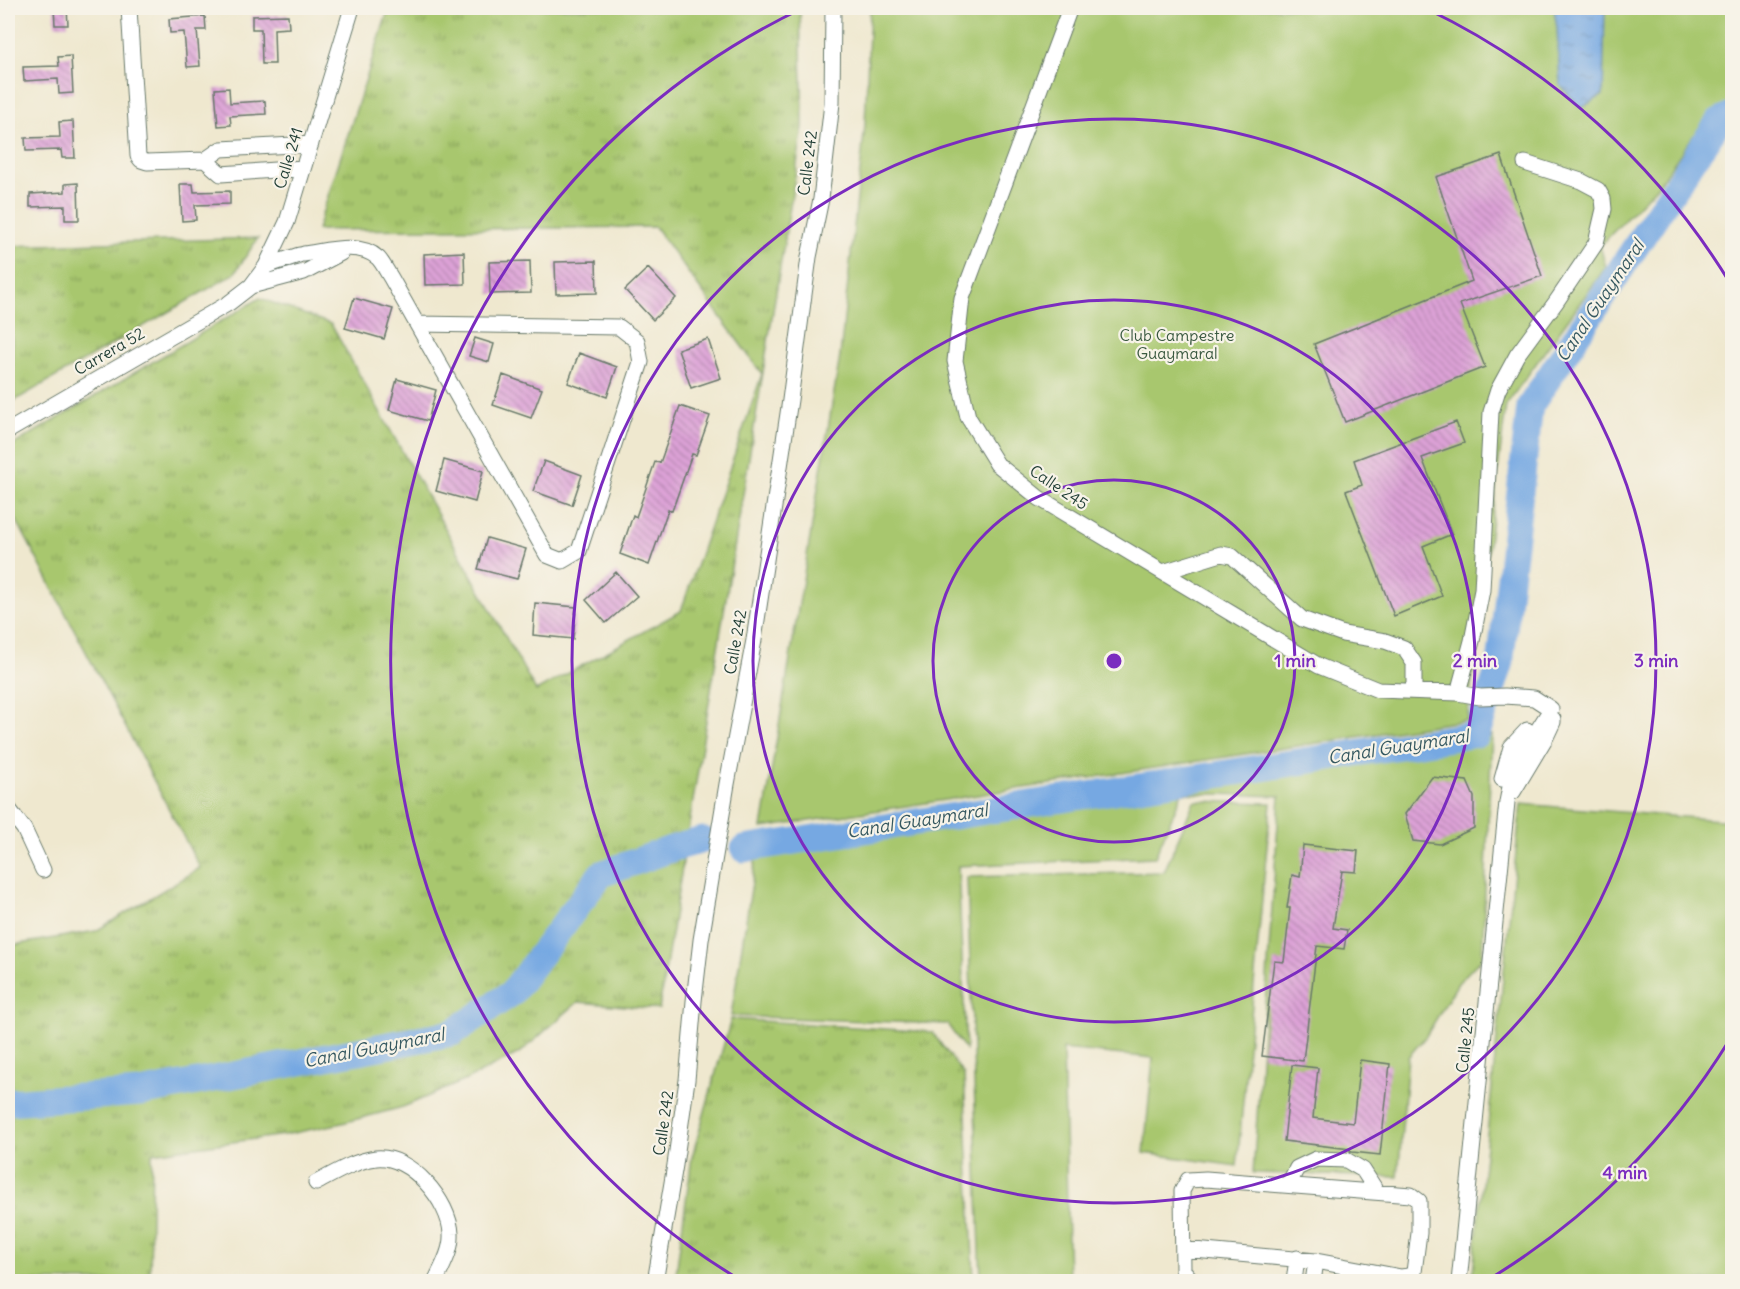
<svg xmlns="http://www.w3.org/2000/svg" width="1740" height="1289" viewBox="0 0 1740 1289" font-family="Delius,sans-serif">
  <defs>
    <pattern id="grass-tufts" width="24" height="20" patternUnits="userSpaceOnUse" patternTransform="scale(1.5)"><rect width="24" height="20" fill="#a8c76e"/><path d="M3 7l-1-3M5 7V3M7 7l1-3M15 17l-1-3M17 17v-4M19 17l1-3" fill="none" stroke="#88a35b"/></pattern>
    <pattern id="water-ripples" width="26" height="14" patternUnits="userSpaceOnUse" patternTransform="scale(1.5)"><rect width="26" height="14" fill="#76a8e2"/><path d="M2 4q2-2 4 0t4 0M15 11q2-2 4 0t4 0" fill="none" stroke="#608ab8"/></pattern>
    <pattern id="building-back-hatch" width="6" height="6" patternUnits="userSpaceOnUse" patternTransform="scale(1.5)"><rect width="6" height="6" fill="#dda2d7"/><path d="M-1 5l2 2M0 0l6 6M5-1l2 2" fill="none" stroke="#b385af"/></pattern>
  </defs>
  <rect width="100%" height="100%" fill="#f7f3e8"/>
  <filter id="ink" filterUnits="userSpaceOnUse"><feTurbulence type="fractalNoise" baseFrequency=".0167" numOctaves="2"/><feDisplacementMap in="SourceGraphic" scale="12" xChannelSelector="R" yChannelSelector="G"/><feConvolveMatrix kernelMatrix="1 2 1 2 8 2 1 2 1" color-interpolation-filters="sRGB"/></filter>
  <filter id="wash" filterUnits="userSpaceOnUse"><feTurbulence type="fractalNoise" baseFrequency=".008" numOctaves="4" result="noise"/><feDisplacementMap in="SourceGraphic" scale="24" xChannelSelector="R" yChannelSelector="G"/><feGaussianBlur stdDeviation="1.35" result="paint"/><feColorMatrix in="noise" values="0 0 0 0 0 0 0 0 0 0 0 0 0 0 0 0 0 1.4 0 .05"/><feComposite in="paint" operator="in"/></filter>
  <g filter="url(#wash)">
    <rect width="100%" height="100%" fill="#efe8cf"/>
    <!-- grass -->
    <path fill="url(#grass-tufts)" stroke="#648251" stroke-width="1.5" d="M389,8H800L803,127L659,1009L578,1002L521,1052L466,1080L403,1107L342,1123L284,1135L152,1153L150,1281H8V946L96,931L200,868L8,504V448L260,298L331,324L536,691L681,611L762,374L655,227L317,230Z
      M258,238L234,274L14,401L8,246Z
      M731,1019L932,1032L964,1075L974,1281H675L692,1157Z"/>
    <!-- park -->
    <path fill="#a8c76e" stroke="#648251" stroke-width="1.5" d="M870,8H1732V103L1707,117L1658,185L1600,246L1606,267L1506,405L1467,720L762,828L840,356L865,125Z
      M1492,735L1482,958L1458,983L1426,1036L1408,1057L1398,1177L1253,1173L1280,796L1182,793L1155,857L958,866L966,1050L947,1024L731,1016L759,838Z
      M1194,801L1271,803L1237,1166L1144,1153L1153,1058L1063,1049L1069,1281H981L967,877L1164,872Z
      M1521,804L1732,821V1281H1472Z"/>
    <!-- water -->
    <path fill="url(#water-ripples)" stroke="#4a728b" stroke-width="1.5" d="M1554,8H1605L1603,95L1581,108L1560,85L1557,28Z"/>
    <g fill="none" stroke-linecap="round" stroke-linejoin="round">
      <!-- river -->
      <path stroke="#76a8e2" stroke-width="27" d="M744,849L1477,734L1500,665L1530,406L1719,121L1732,115
        M8,1102L140,1093L452,1033L512,993L601,874L674,848L703,840"/>
    </g>
    <g id="blocks">
      <!-- building -->
      <path fill="url(#building-back-hatch)" d="M54,8H67L68,25H55Z
        M288,15L289,28L274,29L275,64H262L261,29H252V16Z
        M205,16L206,30H197L200,66L187,67L184,32L170,33L169,19Z
        M71,56L73,93L59,94L58,79L24,81L23,67L59,66L58,57Z
        M229,88L230,103L265,101L266,114L230,116L231,125L218,126L215,89Z
        M73,121L75,158H62L61,150L26,151L25,138L60,137L59,122Z
        M1501,155L1542,276L1460,304L1485,367L1345,422L1314,344L1472,281L1436,177Z
        M78,183L79,220H65V206L30,207V194L65,192V184Z
        M180,184H193L194,192L230,191V204L195,205L196,220L182,221Z
        M464,252L465,284L425,285L424,254Z
        M530,261L531,293L490,294L489,262Z
        M596,261L597,293L556,294L555,262Z
        M648,268L676,298L653,320L625,290Z
        M354,298L393,309L384,339L345,328Z
        M475,338L494,344L489,362L469,356Z
        M708,339L721,378L691,388L678,349Z
        M579,353L617,367L607,397L568,383Z
        M503,375L542,389L531,418L493,405Z
        M397,379L436,390L428,421L389,410Z
        M680,406L710,416L696,455L692,454L672,511L668,510L649,565L620,554L633,515L636,517L655,462L660,463Z
        M1456,422L1464,443L1422,458L1452,534L1423,546L1442,596L1394,616L1346,491L1362,485L1354,460Z
        M444,460L483,471L475,502L436,491Z
        M544,461L582,475L572,505L533,491Z
        M487,538L526,549L517,579L478,569Z
        M616,572L637,596L606,623L586,600Z
        M535,603L576,607L573,639L533,635Z
        M1432,777L1467,781L1474,797V828L1440,844L1413,841L1405,814Z
        M1303,845L1358,851L1356,872L1342,871L1333,928L1347,930L1344,949L1317,946L1303,1061L1262,1056L1274,961L1284,962L1290,908H1287L1292,875L1300,877Z
        M1360,1060L1390,1064L1380,1155L1352,1152L1350,1151V1149L1284,1141L1292,1065L1318,1068L1313,1118L1353,1123Z"/>
    </g>
  </g>
  <g filter="url(#ink)">
    <use href="#blocks" fill-opacity="0" stroke="#68796a" stroke-width="1.5"/>
    <g fill="none" stroke-linecap="round" stroke-linejoin="round">
      <defs>
        <path id="minor" d="M129,8L138,156L141,160L147,162L205,160L221,149L311,144
          M1070,8L962,298L955,361L968,417L997,464L1039,498L1319,666L1378,690L1458,693L1480,697L1505,696L1534,698L1551,709L1532,739L1522,750L1513,772L1507,802L1459,1282
          M205,160L221,174L303,168
          M304,254C327,251 359,241 378,258C383,263 387,272 391,278L547,555L562,561L579,551L641,362L637,341L619,327L417,324
          M266,266L299,255
          M309,270L341,253
          M251,286L304,272
          M8,431L229,303L251,286L266,266L287,222L352,8
          M1163,572L1221,554L1232,556L1302,619L1343,634L1385,641L1404,648L1414,663V691
          M1458,693L1472,641L1482,590L1491,412L1498,390L1517,355L1556,302L1596,243L1604,209L1603,199L1598,190L1581,181L1525,163
          M1502,779L1511,747L1527,730
          M1513,792L1546,737L1553,722V719
          M8,808L24,829L43,870
          M316,1183C335,1173 354,1161 376,1158C410,1154 450,1202 451,1234C452,1250 442,1267 435,1282
          M1288,1185L1297,1168L1316,1159L1346,1160L1363,1170L1377,1192
          M1183,1249L1316,1261L1401,1277L1409,1276L1414,1272L1419,1233V1201L1411,1195L1206,1179L1188,1180L1182,1191L1183,1270L1193,1282
          M655,1282L675,1165L687,1080L694,1001L701,940L727,784L754,640L790,400L809,257L821,199L832,103L833,8
          M1294,1282L1297,1258
          M1313,1282L1316,1261"/>
      </defs>
      <!-- minor casing -->
      <use href="#minor" stroke="#68796a" stroke-width="17"/>
      <!-- minor -->
      <use href="#minor" stroke="#fff" stroke-width="15"/>
    </g>
  </g>
  <!-- distance rings -->
  <g fill="none" stroke="#7b2cbf" stroke-width="3">
    <circle cx="1114" cy="661" r="181"/>
    <circle cx="1114" cy="661" r="361"/>
    <circle cx="1114" cy="661" r="542"/>
    <path d="M1730 1039A723 723 0 0 1 1486 1281M742 1281A723 723 0 0 1 803 8M1425 8A723 723 0 0 1 1730 283"/>
  </g>
  <g text-anchor="middle" stroke-width="4.5" stroke-linejoin="round" paint-order="stroke">
    <!-- street labels -->
    <g font-size="16" fill="#1f3d34" stroke="#f7f3e8">
      <text transform="translate(288 158) rotate(-73)" y="6">Calle 241</text>
      <text transform="translate(807 163) rotate(-83)" y="6">Calle 242</text>
      <text transform="translate(109 351) rotate(-30)" y="6">Carrera 52</text>
      <text transform="translate(1059 487) rotate(34)" y="6">Calle 245</text>
      <text transform="translate(735 642) rotate(-80)" y="6">Calle 242</text>
      <text transform="translate(1465 1040) rotate(-84)" y="6">Calle 245</text>
      <text transform="translate(663 1123) rotate(-82)" y="6">Calle 242</text>
    </g>
    <!-- park labels -->
    <g font-size="16" fill="#3a5940" stroke="#f7f3e8">
      <text x="1177" y="341">Club Campestre<tspan x="1177" dy="18">Guaymaral</tspan></text>
    </g>
    <!-- water labels -->
    <g font-size="18" font-style="italic" fill="#355860" stroke="#f7f3e8">
      <text transform="translate(1600 301) rotate(-56)" y="6">Canal Guaymaral</text>
      <text transform="translate(1398 747) rotate(-9)" y="6">Canal Guaymaral</text>
      <text transform="translate(917 821) rotate(-9)" y="6">Canal Guaymaral</text>
      <text transform="translate(374 1048) rotate(-11)" y="6">Canal Guaymaral</text>
    </g>
  </g>
  <circle cx="1114" cy="661" r="9" fill="#7b2cbf" stroke="#f7f3e8" stroke-width="3"/>
  <g font-size="18" text-anchor="middle" font-weight="bold" fill="#7b2cbf" stroke="#f7f3e8" stroke-width="4.5" stroke-linejoin="round" paint-order="stroke">
    <text x="1295" y="667">1 min</text>
    <text x="1475" y="667">2 min</text>
    <text x="1656" y="667">3 min</text>
    <text x="1625" y="1179">4 min</text>
  </g>
  <!-- margin -->
  <rect width="1740" height="1289" fill="none" stroke="#f7f3e8" stroke-width="30"/>
</svg>
